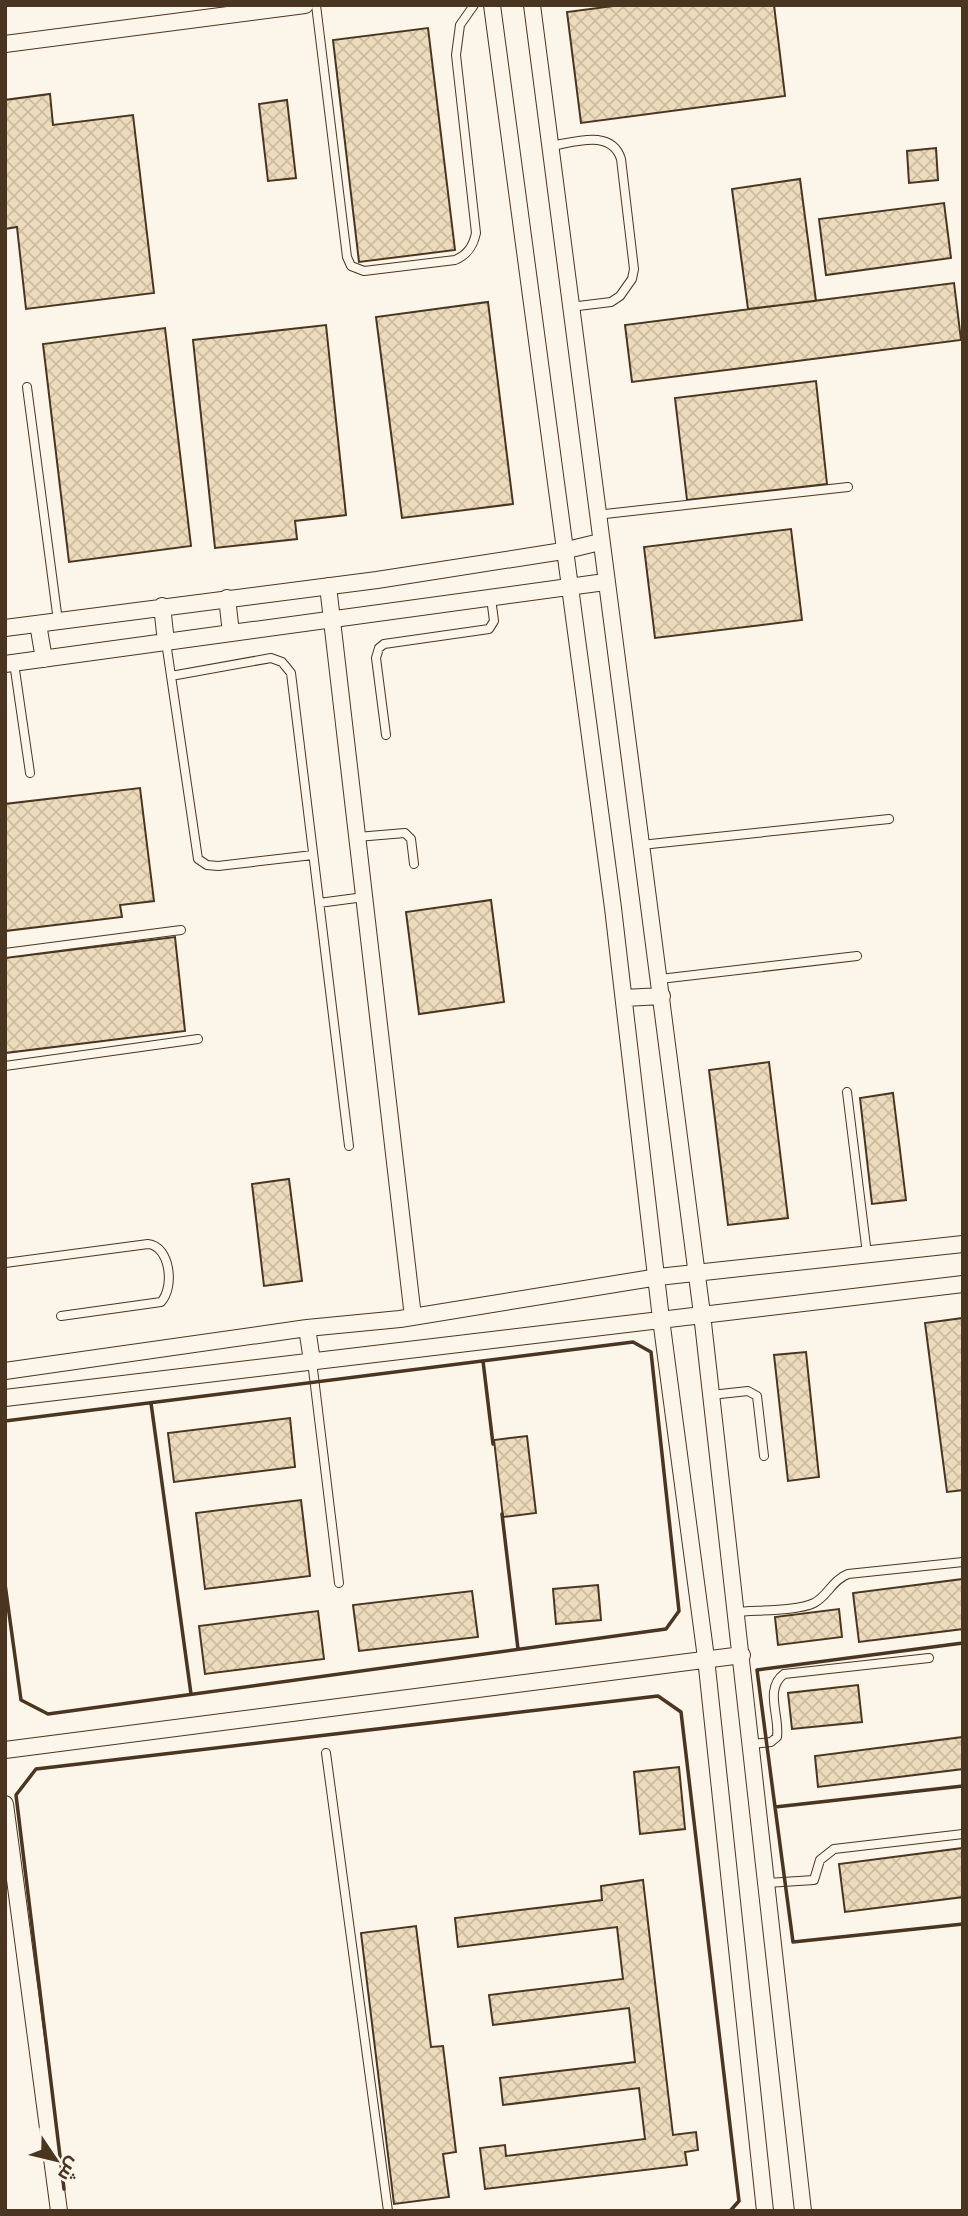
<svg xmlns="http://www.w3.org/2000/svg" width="968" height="2216" viewBox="0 0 968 2216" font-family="Signika,Cairo,sans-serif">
  <defs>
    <pattern id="building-cross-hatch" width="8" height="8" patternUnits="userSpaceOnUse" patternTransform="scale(1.75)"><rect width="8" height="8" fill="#ecdcbc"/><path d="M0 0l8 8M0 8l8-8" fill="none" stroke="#ccbda1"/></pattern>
  </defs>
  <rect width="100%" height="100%" fill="#fbf6e9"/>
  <!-- building -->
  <path fill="url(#building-cross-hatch)" stroke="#4a3520" stroke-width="2" d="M621,5H774L785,96L581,123L567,12Z
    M428,28L455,250L359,262L333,40Z
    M50,94L53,125L133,115L154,293L26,309L17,227L5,229V100Z
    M287,100L296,178L268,181L259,104Z
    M936,148L938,180L909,183L907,151Z
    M800,179L816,301L748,309L732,189Z
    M944,203L951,258L826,275L819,219Z
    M954,283L961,340L632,382L625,325Z
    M488,302L513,504L402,518L376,317Z
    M326,325L346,515L295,521L297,539L215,548L193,340Z
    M165,328L191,546L69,562L43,344Z
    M816,381L827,484L687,500L675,398Z
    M791,529L802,620L655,638L644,547Z
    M140,788L154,901L120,905L122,917L5,931V804Z
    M491,900L504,1002L419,1014L406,912Z
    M175,937L185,1031L5,1053V958Z
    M769,1062L788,1218L728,1225L709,1070Z
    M893,1093L906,1200L872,1204L860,1098Z
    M289,1179L302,1281L264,1286L252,1184Z
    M963,1318V1490L947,1492L925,1323Z
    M806,1352L819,1477L788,1481L774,1355Z
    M290,1418L295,1467L174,1482L168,1433Z
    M527,1436L536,1513L503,1517L494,1440Z
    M301,1500L310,1576L205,1589L196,1513Z
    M963,1579V1629L859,1642L853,1593Z
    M598,1585L601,1620L556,1624L553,1589Z
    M472,1591L478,1637L359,1651L353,1605Z
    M839,1609L842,1637L778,1645L775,1617Z
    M318,1611L324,1659L205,1674L199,1626Z
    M858,1685L862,1722L792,1729L788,1693Z
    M963,1737V1769L818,1787L815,1756Z
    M679,1767L685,1829L640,1834L634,1772Z
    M963,1848V1897L845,1912L839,1864Z
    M643,1880L673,2135L696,2132L698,2150L685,2152L687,2165L485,2189L480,2148L505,2145L506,2156L645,2139L639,2088L503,2105L500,2078L635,2062L629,2008L493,2025L489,1995L623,1979L617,1927L458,1947L455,1918L602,1900L601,1886Z
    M416,1926L431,2047L443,2046L456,2152L443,2154L449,2197L394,2204L361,1933Z"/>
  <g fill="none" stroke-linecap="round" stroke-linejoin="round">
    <defs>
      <path id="service" d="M316,5L347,257L351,266L364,271L455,260C467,255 473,247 476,233L456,55L460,25L474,5
        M550,146C573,143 611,128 621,159L634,269L632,279L620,296L611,302L570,307
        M27,387L58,621
        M596,515L848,487
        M166,642L198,859L207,865L218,866L313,855
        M14,663L30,773
        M171,676L271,658L282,662L291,673L349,1146
        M386,735L376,658L379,648L384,644L489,629L494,621L491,598
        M357,837L405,833L411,839L414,864
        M641,845L889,819
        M319,903L364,897
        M5,953L181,930
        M660,979L857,956
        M5,1066L198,1039
        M847,1092L867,1254
        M5,1263L148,1244C170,1246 175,1287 161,1302L61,1316
        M312,1361L339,1583
        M711,1395L748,1391L757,1396L764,1456
        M736,1612C756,1610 799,1611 814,1603C828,1596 832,1580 848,1574L963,1562
        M752,1744L771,1742L777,1737C780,1716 764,1689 784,1674L929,1658
        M326,1753L388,2211
        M767,1883L814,1880L820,1860L834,1849L963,1834"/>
      <path id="minor" d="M492,5L613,908L661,1319L706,1658L765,2211
        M532,5L702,1314L803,2211
        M5,44L305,5
        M328,586L413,1317
        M227,598L231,633
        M162,606L166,642
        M38,624L44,659
        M5,628L377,580L563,551L600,542
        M5,664L605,582
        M624,998L662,996
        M307,1328L312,1361
        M5,1371L307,1328L400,1319L658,1277L963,1244
        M5,1398L963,1284
        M5,1750L742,1655
        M5,1804L59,2211"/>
    </defs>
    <!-- service casing -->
    <use href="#service" stroke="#4a3520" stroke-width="10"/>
    <!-- minor casing -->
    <use href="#minor" stroke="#4a3520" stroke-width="18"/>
    <!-- service -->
    <use href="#service" stroke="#fbf6e9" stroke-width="8"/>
    <!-- minor -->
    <use href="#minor" stroke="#fbf6e9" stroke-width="16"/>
    <!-- wall -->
    <path stroke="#4a3520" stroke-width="3.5" d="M483,1361L493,1444
      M151,1403L191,1694
      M5,1421L633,1342L651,1352L679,1611L666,1629L48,1714L21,1700L5,1584
      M502,1514L518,1649
      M963,1786L775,1807L793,1942L963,1924
      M775,1807L757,1670L963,1643
      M64,2189L16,1795L36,1769L658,1696L681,1712L739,2201L730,2211"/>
  </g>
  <!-- border -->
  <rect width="968" height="2216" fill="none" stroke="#4a3520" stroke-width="14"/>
  <!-- north arrow -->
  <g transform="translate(56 2160) rotate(125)" stroke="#fbf6e9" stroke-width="5" paint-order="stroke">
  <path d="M0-5L12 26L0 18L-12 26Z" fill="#4a3520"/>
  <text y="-10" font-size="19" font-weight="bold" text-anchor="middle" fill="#4a3520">ش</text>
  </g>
</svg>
